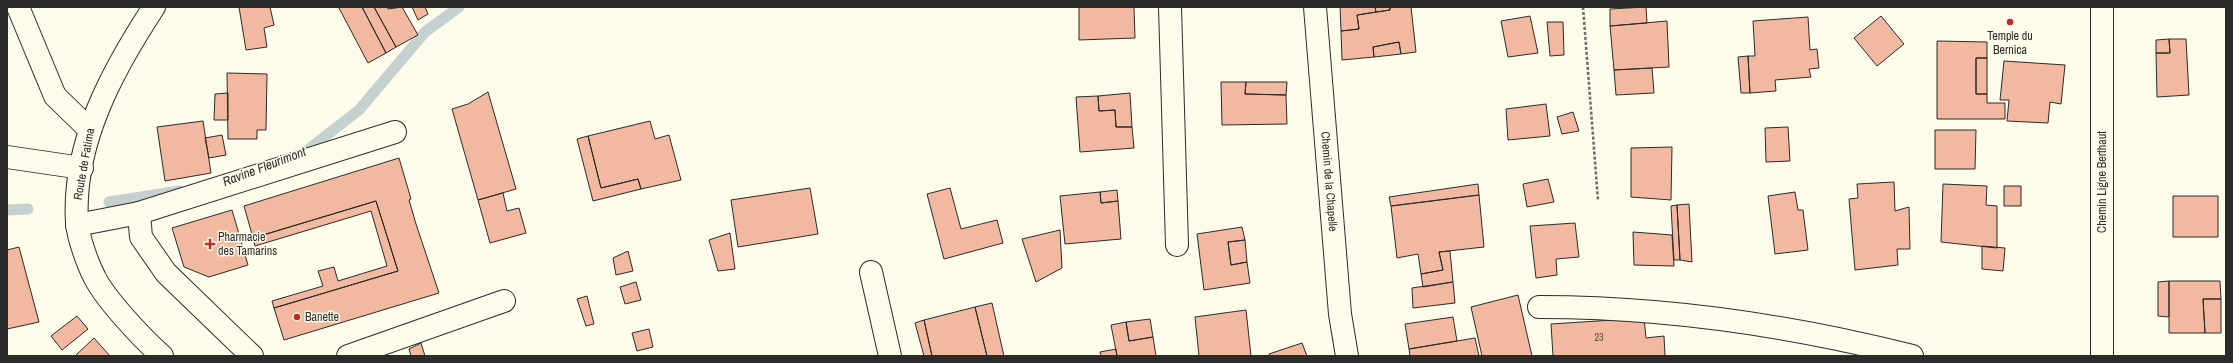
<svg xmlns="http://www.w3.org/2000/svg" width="2233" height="363" viewBox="0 0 2233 363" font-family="'Archivo Narrow',sans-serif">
  <rect width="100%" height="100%" fill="#fdfbea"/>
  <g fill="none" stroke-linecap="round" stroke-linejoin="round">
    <!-- stream -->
    <path stroke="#c7d0d0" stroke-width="11" d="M299,155L305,152L359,110L425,32L459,7
      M109,202L180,191
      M7,210L28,209"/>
  </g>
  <!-- building -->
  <path fill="#f2b8a0" stroke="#2b2b2b" d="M239,7H270L274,25L264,28L267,47L246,50Z
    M340,7H362L386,53L368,63L339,8Z
    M362,7H374L396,47L386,53Z
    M374,7H387L388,9L402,7L418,35L396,47Z
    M412,7H425L428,14L418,20Z
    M1079,7H1134L1135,38L1079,40Z
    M1340,7H1375L1376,12L1357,15L1359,29L1341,31Z
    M1375,7H1390V10L1376,12Z
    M1390,7H1411L1416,52L1401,54L1399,42L1373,47L1374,57L1342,60L1341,31L1359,29L1357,15L1390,10Z
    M1646,7L1647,23L1610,26V9Z
    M1530,16L1538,53L1508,57L1501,21Z
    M1881,16L1904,44L1877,66L1854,38Z
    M1808,17L1810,50L1817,49L1819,68L1809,69L1811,77L1775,80L1776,91L1750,93L1748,56H1755L1753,21Z
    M1667,21L1669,67L1614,70L1610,26Z
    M1547,22H1563L1564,55L1550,56Z
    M2169,39L2170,53H2156V40Z
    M2169,39H2186L2189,95L2157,97L2156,53H2170Z
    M1937,41L1987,42V58H1976V94H1987V103H2005V119H1937Z
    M1399,42L1401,54L1374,57L1373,47Z
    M1748,56L1750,93H1741L1738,57Z
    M1976,58H1987V94H1976Z
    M2004,61L2065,65L2061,104L2050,102L2048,123L2007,121L2009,100H2000Z
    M1652,68L1654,93L1616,95L1614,70Z
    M227,73L267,74L266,130H257V139H228Z
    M1221,82H1246L1245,94L1286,95L1287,124L1222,125Z
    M1246,82H1287L1286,95L1245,94Z
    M488,92L516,189L478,200L452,109L468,104Z
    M228,93V120H214L215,94Z
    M1130,93L1132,127H1116L1115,110L1099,111L1098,96Z
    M1098,96L1099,111L1115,110L1116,127H1132L1134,148L1080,152L1076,97Z
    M1546,104L1550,136L1508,140L1506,109Z
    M1573,112L1579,131L1562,134L1557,117Z
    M203,121L211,173L165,181L157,127Z
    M650,121L655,139L669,135L681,180L641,189L638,179L601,188L588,136Z
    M1788,127L1790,161L1766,162L1765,128Z
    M1935,130H1976L1975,169H1935Z
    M222,135L226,155L209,158L205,138Z
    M588,136L601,188L638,179L641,189L593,201L577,139Z
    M1672,147L1671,200L1631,197V148Z
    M399,158L411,199L409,200L416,224L439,293L284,340L274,308L398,271L376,201L253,238L244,206Z
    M1548,179L1554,202L1527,207L1523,184Z
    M1894,182L1895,211L1909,207L1910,249H1897L1898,265L1855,270L1849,199L1858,198L1857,184Z
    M1478,184L1479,195L1391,206L1389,197Z
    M1943,184L1987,186L1986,205L1997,206V248L1941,242Z
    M2004,186H2021V206H2004Z
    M810,188L818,234L738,247L731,200Z
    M950,188L961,229L997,220L1003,243L944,259L927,194Z
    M1117,190L1118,201L1101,203L1100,192Z
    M1100,192L1101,203L1118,201L1121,239L1065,244L1060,196Z
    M1795,192L1798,210H1803L1808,250L1775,254L1768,196Z
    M503,193L507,211L519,208L526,233L490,243L478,200Z
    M1479,195L1484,247L1439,252L1443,270L1421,274L1418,254L1397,258L1391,206Z
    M2173,196H2218V237H2173Z
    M376,201L398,271L274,308L272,301L323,286L318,271L334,267L338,281L387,266L371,211L255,246L253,238Z
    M1689,204L1692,262L1680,260L1677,205Z
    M1677,205L1680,260H1674L1671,206Z
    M232,210L248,265L209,277L184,267L172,228Z
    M1575,223L1579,257L1556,259L1557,275L1536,278L1530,226Z
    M1242,227L1245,240L1228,242L1231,265L1247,262L1250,283L1204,290L1197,234Z
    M1060,230L1062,268L1036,282L1022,239Z
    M1633,232L1672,235L1674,266L1634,265Z
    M730,233L735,269L718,271L709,240Z
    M1245,240L1247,262L1231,265L1228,242Z
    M1982,246L2005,248L2003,271L1982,269Z
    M19,247L39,322L7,329V250Z
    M628,251L633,271L616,275L613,258Z
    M1450,251L1453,282L1423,287L1421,274L1443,270L1439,252Z
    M2169,281V317L2158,316V282Z
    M2169,281H2220L2221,299H2203L2205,333H2169Z
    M636,282L641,300L625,304L620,287Z
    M1453,282L1455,303L1413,308L1412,288Z
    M1518,295L1532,356H1482L1471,307Z
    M587,296L594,324L586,326L577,299Z
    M2203,299H2221V333H2205Z
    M992,303L1001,343L1004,356H987L975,307Z
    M975,307L987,356H932L924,320Z
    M1246,310L1251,356H1199L1195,317Z
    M77,316L88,329L62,350L51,336Z
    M1453,317L1457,341L1409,349L1405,324Z
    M1644,318L1646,338L1664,336L1665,356H1553L1551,324Z
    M1150,319L1153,337L1129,341L1126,322Z
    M924,320L932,356H924L915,323Z
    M1126,322L1129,341L1153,337L1156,356H1117L1111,325Z
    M649,329L653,347L637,351L632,333Z
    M94,338L110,356H75Z
    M1475,338L1479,356H1410L1409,349Z
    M421,343L425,356H411L409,349Z
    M1302,343L1307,356H1270L1269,354Z
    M1116,349L1117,356H1101L1100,352Z"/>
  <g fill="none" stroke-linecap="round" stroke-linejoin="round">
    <defs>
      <g id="minor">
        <path d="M18,7L55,96L89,129"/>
        <path d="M1170,7L1177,245"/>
        <path id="s1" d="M1315,7L1340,314L1347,356"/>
        <path d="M2102,7V356"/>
        <path d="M7,157L82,168"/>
        <path d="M77,225L139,213"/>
        <path d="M871,272L890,356"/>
        <path d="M1539,307C1665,307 1789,325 1912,356"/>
        <path d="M252,356L166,273L141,237L139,213L395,132"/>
        <path d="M348,356L504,301"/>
      </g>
      <path id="major" d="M154,7C112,71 72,144 77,223C78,237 88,265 95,278C106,300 143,339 162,356"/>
    </defs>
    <!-- minor casing -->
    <use href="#minor" stroke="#2b2b2b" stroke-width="24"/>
    <!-- major casing -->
    <use href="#major" stroke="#2b2b2b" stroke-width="24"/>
    <!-- path -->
    <path stroke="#6a6964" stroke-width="2.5" stroke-dasharray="3 2" stroke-linecap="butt" d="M1583,7L1598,200"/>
    <!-- minor -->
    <use href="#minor" stroke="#fdfbea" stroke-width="22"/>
    <!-- major -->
    <use href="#major" stroke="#fdfbea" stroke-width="22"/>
  </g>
  <!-- markers -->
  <g fill="#c62828" stroke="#fdfbea" stroke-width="1.5">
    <circle cx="2010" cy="22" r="4"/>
    <path d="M208 238h4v4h4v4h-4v4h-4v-4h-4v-4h4z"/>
    <circle cx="297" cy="317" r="4"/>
  </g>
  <g text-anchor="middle" stroke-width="3" stroke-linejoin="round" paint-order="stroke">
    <!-- number labels -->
    <g font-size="10" fill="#5d4e48">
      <text x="1599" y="341">23</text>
    </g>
    <!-- poi labels -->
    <g font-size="12" fill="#2b2b2b" stroke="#fdfbea" text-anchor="start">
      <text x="2010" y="40" text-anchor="middle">Temple du<tspan x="2010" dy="14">Bernica</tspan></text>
      <text x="218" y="241">Pharmacie<tspan x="218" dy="14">des Tamarins</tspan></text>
      <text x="305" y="321">Banette</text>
    </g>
    <!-- street labels -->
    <g font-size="12" fill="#2b2b2b" stroke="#fdfbea">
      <text transform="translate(84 164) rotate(-80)" y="4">Route de Fatima</text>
      <text dy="4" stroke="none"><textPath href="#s1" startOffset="175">Chemin de la Chapelle</textPath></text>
      <text transform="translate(2102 182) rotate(-90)" y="4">Chemin Ligne Berthaut</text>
    </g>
    <!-- water labels -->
    <g font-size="13" font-style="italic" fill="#2b2b2b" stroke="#fdfbea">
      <text transform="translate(264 166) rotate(-21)" y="5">Ravine Fleurimont</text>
    </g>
  </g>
  <!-- border -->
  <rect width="2233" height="363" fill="none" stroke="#2b2b2b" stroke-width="16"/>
</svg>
